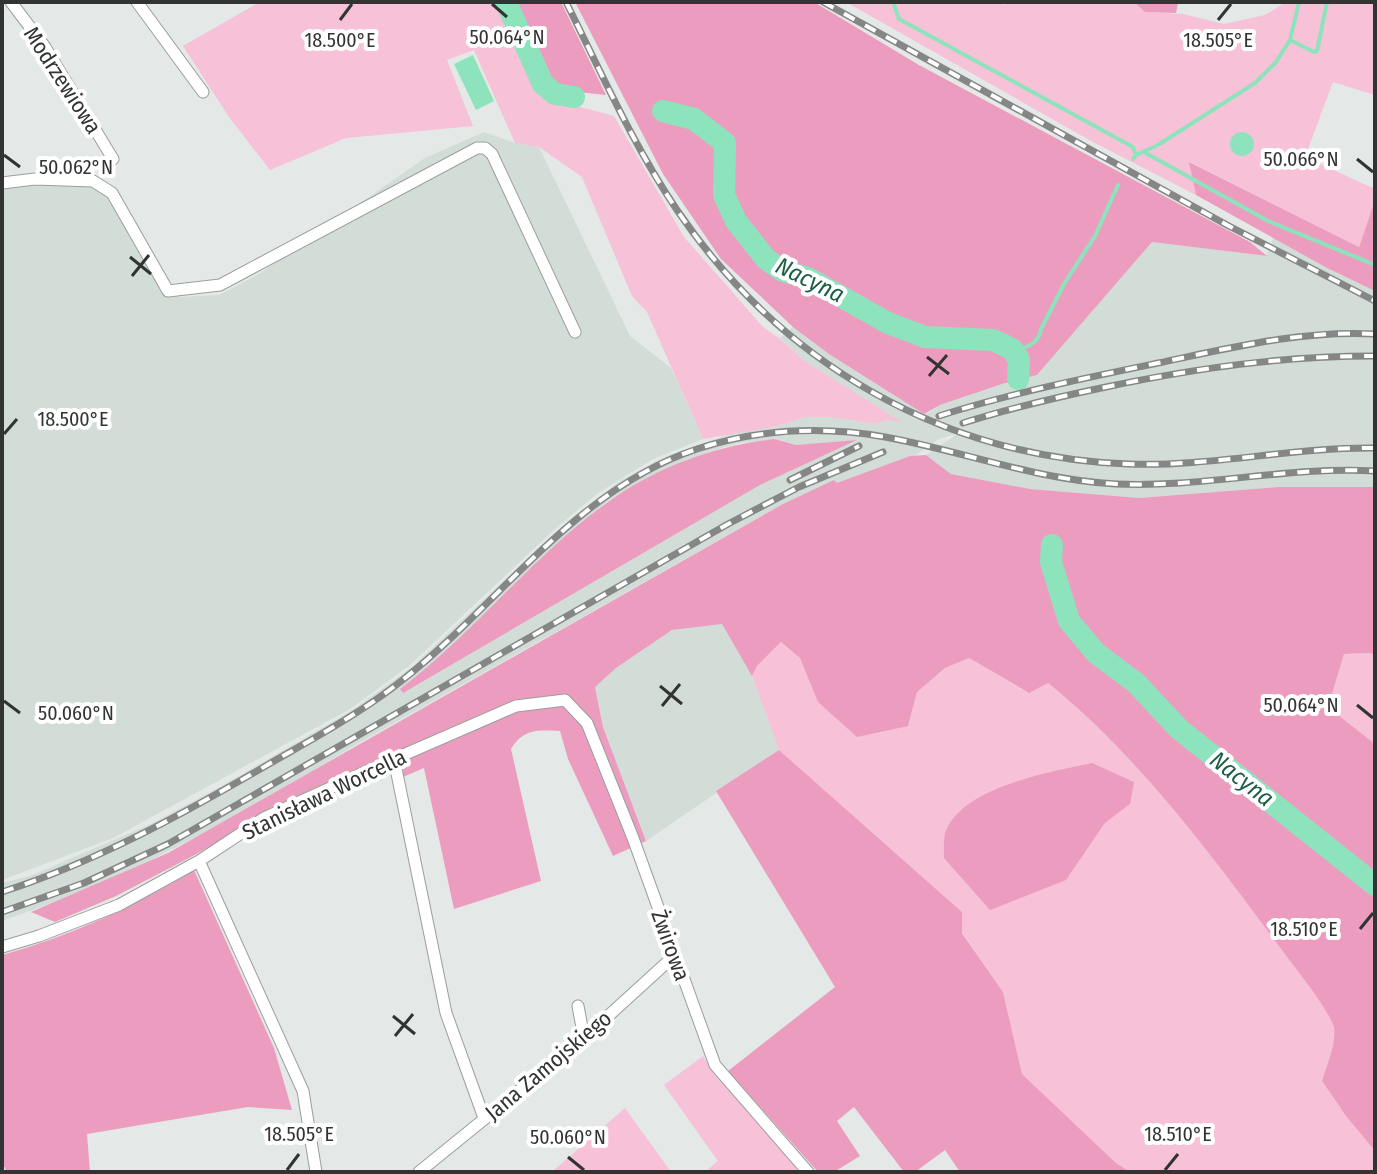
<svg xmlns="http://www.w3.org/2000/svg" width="1377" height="1174" viewBox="0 0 1377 1174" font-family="'Fira Sans Condensed',sans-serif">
  <rect width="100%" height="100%" fill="#e4e8e6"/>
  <!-- built -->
  <path fill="#d2ddd7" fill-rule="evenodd" d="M484,132L515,143L539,147L630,336L671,368L703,439L653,459L598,493L556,528L410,665L350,709L113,838L2,880V182L104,187L165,291L179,297L219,295L259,274L425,158Z
    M1274,237L1327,268L1375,291V487H1278L1139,498L1030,489L951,474L926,455L960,432L937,440L916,455L781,505L357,744L243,813L104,884L2,921V883L30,876L153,823L227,783L351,711L411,668L567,522L620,481L662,458L732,433L774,427L805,417H831L876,424L887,420L899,421L806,362L780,338L793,327L878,385L928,413L940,405L1002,384L1037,375L1152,242L1266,256ZM774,439L796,445L853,441L760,485L403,693L400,689L436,661L562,541L615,497L675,465L712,451L739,443Z
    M722,624L752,676L779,750L646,841L603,727L595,687L616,668L672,630Z"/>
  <!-- green -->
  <path fill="#f7c1d7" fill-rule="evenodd" d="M260,2H496L539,96L614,116L684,237L763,327L779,338L806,362L902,422L887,420L876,424L831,417H805L774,427L703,439L647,312L632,296L582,177L539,147L515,143L474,50L447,60L473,126L346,138L270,170L229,117L183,46Z
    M846,2H1000L1004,5L1008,2H1134L1145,12L1183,14L1224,24L1265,15L1286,2H1375V95L1333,82L1305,157L1375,189V200L1359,247L1190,162L1196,195L1091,141Z
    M781,642L800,657L818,702L908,726L917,692L945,668L969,658L1028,693L1048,683C1142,759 1216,860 1287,957C1298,971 1332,1013 1334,1028C1336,1045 1327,1065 1322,1081L1346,1116L1375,1151V1172H1130L1116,1163L1022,1074L1003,992L962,932V912L779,750L752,676L757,666ZM1130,804L1105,823L1066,880L946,828Z
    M1371,653L1375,656V744L1328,707L1344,654Z
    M703,1056L714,1074L801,1172H705L718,1161L664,1085Z
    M625,1108L671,1172H552Z"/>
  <!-- forest -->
  <path fill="#ec9dbf" d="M512,2H561L606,95L559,90L547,79Z
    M575,2H814L919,65L1250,242L1267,256L1152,242L1037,375L1002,384L940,405L924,414L829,354L793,327L721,259L663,174Z
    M1134,2H1178L1176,13L1145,12Z
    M1189,162L1359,247L1375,200V291L1327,268L1196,195Z
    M774,439L796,445L857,440L760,485L403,693L400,689C476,632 535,552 614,498C662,465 717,446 774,439Z
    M926,455L951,474L1030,489L1139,498L1278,487H1375V656L1371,653L1344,654L1328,707L1375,744V1151L1346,1116L1322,1081C1327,1064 1336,1045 1334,1028C1331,1013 1298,971 1287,957C1216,861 1142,759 1048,683L1029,693L969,658L945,668L917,692L908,726L857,737L818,702L800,658L781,642L757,666L752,676L722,624L672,630L616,668L595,687L603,727L646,841L613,856L568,759L560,731C537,730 524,728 511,749L541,881L454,909L424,768L403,777L391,754L268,809L232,834L189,858L116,896L55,922L31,912L168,853L781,505L834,480L837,483L910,456Z
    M779,750L962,912V933L1003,992L1022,1074L1116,1163L1130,1172H960L945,1150L915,1172H904L854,1107L837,1121L860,1156L834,1172H818L728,1071L835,987L716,791Z
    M1092,763L1134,782L1130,804L1105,823L1066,880L990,910L944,858C944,850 943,835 947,828C968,786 1050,772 1092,763Z
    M194,870L274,1048L292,1110L248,1107L87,1134L90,1172H6L5,1167H2V955C70,936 134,907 194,870Z"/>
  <!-- water -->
  <path fill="#8de4bc" d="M473,55L494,101L476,110L454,64Z
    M1230 144a12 12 0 1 1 24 0a12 12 0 1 1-24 0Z"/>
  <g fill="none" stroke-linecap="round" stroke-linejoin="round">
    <!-- stream -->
    <path stroke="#8de4bc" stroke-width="4" d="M893,2L899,19L1133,147L1136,155L1133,159
      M1290,40L1299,2
      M1144,152L1268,221L1375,265
      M1136,155L1158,145L1255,83L1276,62L1290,40L1314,52L1317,51L1327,2
      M1015,352C1027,346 1039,344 1041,329L1064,284L1095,236L1118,185"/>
    <!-- river -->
    <path stroke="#8de4bc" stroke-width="22" d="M506,2L543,84L555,94L574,97
      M663,111L694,119L725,143L724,195L736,221L766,259L783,271L808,278L888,323L925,337L993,340L1012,349L1019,360L1018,379
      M1052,545L1051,562L1069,621L1096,653L1136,683L1179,729L1375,885"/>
    <defs>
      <path id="minor" d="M11,2L45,47L113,159
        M137,2L203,92
        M2,183L35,179L93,181L112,193L168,291L220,285L477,148H485L492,154L575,332
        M394,759L446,1013L484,1118
        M199,861L303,1091L316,1172
        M2,947L39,936L119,905L199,861L264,818L394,759L516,706L565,700L587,723L633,838L715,1065L808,1172
        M578,1006L584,1038
        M419,1172L584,1038L674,956"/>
    </defs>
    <!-- minor casing -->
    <use href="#minor" stroke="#9b9e9d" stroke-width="13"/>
    <!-- minor -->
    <use href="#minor" stroke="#fff" stroke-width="11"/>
    <defs>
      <path id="rail" d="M566,2C601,72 633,145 677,210C781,363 942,457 1128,464C1211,467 1292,447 1375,448
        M823,2L1227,225L1375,301
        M939,416C1011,393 1085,378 1158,363C1230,348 1301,330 1375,334
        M963,423C1010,408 1058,397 1106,387C1197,368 1282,356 1375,356
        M790,480L859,446
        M2,892C98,861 183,814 269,764C316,737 363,712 405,678C501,602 576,489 697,449C758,429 822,426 885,437C963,451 1036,480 1116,484C1203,488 1288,466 1375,471
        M2,912L84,883L168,844L728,524L799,487L883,452"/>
    </defs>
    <!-- rail casing -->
    <use href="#rail" stroke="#858786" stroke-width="7"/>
    <!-- rail -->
    <use href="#rail" stroke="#fff" stroke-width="4" stroke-dasharray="12" stroke-linecap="butt"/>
  </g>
  <!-- ticks -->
  <path fill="none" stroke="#323333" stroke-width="3" d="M492,4L507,17M340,20L352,4M1218,20L1231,4M4,155L20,167M1357,159L1373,172M130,257L151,274M132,276L149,255M927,357L949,374M929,376L947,355M4,434L17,419M660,686L682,704M4,701L20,713M1357,705L1373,718M662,706L680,684M1360,929L1373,913M393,1016L415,1034M395,1036L413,1014M568,1157L584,1170M287,1170L299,1154M1165,1170L1178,1154"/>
  <g text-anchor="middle" stroke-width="8" stroke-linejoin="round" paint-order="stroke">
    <!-- street labels -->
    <g font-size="22" fill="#323333" stroke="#fff">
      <text transform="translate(63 80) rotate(57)" y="8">Modrzewiowa</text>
      <text transform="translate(324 794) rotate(-26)" y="8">Stanisława Worcella</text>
      <text transform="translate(671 945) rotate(70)" y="8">Żwirowa</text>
      <text transform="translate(548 1065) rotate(-40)" y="8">Jana Zamojskiego</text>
    </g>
    <!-- water labels -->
    <g font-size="24" font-style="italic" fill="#1b5e44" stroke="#fff">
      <text transform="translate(810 280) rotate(26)" y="8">Nacyna</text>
      <text transform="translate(1242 779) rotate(38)" y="8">Nacyna</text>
    </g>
  </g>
  <g font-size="20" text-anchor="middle" fill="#323333" stroke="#fff" stroke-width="8" stroke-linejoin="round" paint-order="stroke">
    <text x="507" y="44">50.064°N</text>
    <text x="340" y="47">18.500°E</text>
    <text x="1218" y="47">18.505°E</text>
    <text x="1301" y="166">50.066°N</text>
    <text x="76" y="174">50.062°N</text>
    <text x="73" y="426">18.500°E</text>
    <text x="1301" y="712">50.064°N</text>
    <text x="76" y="720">50.060°N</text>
    <text x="1304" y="936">18.510°E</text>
    <text x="299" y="1141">18.505°E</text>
    <text x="1178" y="1141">18.510°E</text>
    <text x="568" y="1144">50.060°N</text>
  </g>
  <!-- border -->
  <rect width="1377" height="1174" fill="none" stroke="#323333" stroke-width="8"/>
</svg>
